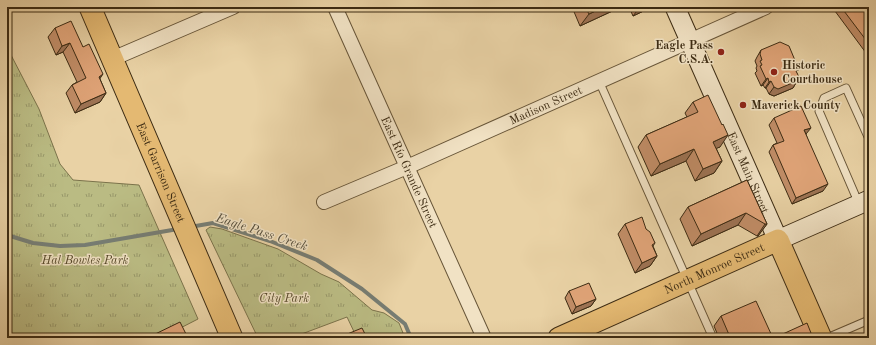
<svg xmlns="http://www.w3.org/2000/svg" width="876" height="345" viewBox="0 0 876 345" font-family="'Old Standard TT',serif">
  <defs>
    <pattern id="grass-tufts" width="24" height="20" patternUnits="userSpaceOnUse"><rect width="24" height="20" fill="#babb83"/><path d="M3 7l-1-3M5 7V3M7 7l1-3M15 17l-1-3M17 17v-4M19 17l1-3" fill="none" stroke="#98986a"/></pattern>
  </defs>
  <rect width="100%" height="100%" fill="#e9d2a5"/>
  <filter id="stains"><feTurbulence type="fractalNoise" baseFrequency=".005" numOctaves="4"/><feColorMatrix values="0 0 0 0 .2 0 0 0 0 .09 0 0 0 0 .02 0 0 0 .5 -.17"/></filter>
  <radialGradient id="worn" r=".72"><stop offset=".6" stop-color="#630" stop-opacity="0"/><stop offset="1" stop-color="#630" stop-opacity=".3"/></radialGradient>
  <!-- grass -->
  <path fill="url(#grass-tufts)" stroke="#7b734b" d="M7,50L11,55L39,109L60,164L73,180L139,185L198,319L161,338H7Z
    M210,227L222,229L278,249L321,274L339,282L372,310L384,313L399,323L405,338H357L347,317L291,338H258L206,230Z"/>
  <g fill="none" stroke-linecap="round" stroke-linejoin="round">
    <!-- stream -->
    <path stroke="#777d73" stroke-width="4" d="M190,227L213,223L270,241L317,260L362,289L405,324L411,338
      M7,235L33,243L60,246L85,245L178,229"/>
    <defs>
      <path id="lane" d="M599,81L713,338
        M859,204L819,111L824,98L846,88L869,139
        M827,338L869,320"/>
      <g id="street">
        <path id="s1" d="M335,7L484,338"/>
        <path d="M112,59L233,7"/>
        <path id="s2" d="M324,202L407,167L766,7"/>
      </g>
      <g id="secondary">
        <path id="s3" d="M675,7L778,240L869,200"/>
      </g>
      <g id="primary">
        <path id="s4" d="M90,7L232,338"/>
        <path id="s5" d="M559,338L778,240L821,338"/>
      </g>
    </defs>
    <!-- lane casing -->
    <use href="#lane" stroke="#675538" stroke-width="9"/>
    <!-- street casing -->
    <use href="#street" stroke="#675538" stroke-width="16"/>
    <!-- secondary casing -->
    <use href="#secondary" stroke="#3c2b13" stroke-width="21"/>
    <!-- primary casing -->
    <use href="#primary" stroke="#3c2b13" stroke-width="23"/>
    <!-- lane -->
    <use href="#lane" stroke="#f1e2c4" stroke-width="7"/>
    <!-- street -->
    <use href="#street" stroke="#f1e2c4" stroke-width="14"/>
    <!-- secondary -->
    <use href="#secondary" stroke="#f1e2c4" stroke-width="19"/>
    <!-- primary -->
    <use href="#primary" stroke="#e4b972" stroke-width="21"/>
  </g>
  <!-- wall -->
  <path fill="#c18d67" stroke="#3c2b13" d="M572,7H621L580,26Z
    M629,7H652L633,16Z
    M832,7H869V57Z
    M55,28L83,47L100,79L106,93L100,102L75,113L66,93L72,85L77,82L63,52L56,55L48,37Z
    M761,50L797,73V81L793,88L774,96L769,94L766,88H765L763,85L761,86L755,73L757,71L756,68L757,66L755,61L757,57Z
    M693,102L720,147L716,148L722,161L714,173L695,181L686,161L651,176L638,147L646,135L687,117L685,113Z
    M774,118L806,134L823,191L792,204L769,152L773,145L777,143L769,125Z
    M747,180L767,224L758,236H757L738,225L692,246L680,219L688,207Z
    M625,224L646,229L655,243L653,246L657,256L650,266L635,273L618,234Z
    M569,291L596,299L591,306L572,314L565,298Z
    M721,316L771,338H719L714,326Z"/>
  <!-- shaded-wall -->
  <path fill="#9d7354" stroke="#3c2b13" d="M604,7H621L580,26L589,14Z
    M640,7H652L633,16Z
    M70,43L63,52L56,55L62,46Z
    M103,74L97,83L99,77Z
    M768,78L763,85L761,86L766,79Z
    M771,81L766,88H765L769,82Z
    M797,81L793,88L774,96L769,94L774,87Z
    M106,93L100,102L75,113L81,104Z
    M811,128L806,134L804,130Z
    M728,135L720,147L705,153L713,142Z
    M694,149L686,161L651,176L660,164Z
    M722,161L714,173L695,181L703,169Z
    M828,184L823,191L792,204L796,198Z
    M746,213L738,225L692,246L701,234Z
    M765,224H767L758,236H757Z
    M657,256L650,266L635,273L642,263Z
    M596,299L591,306L572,314L576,307Z
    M735,335L732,338H729L730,337Z"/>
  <!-- building -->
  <path fill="#e0a478" stroke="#3c2b13" d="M585,7H604L589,14Z
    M841,7H869V44Z
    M71,21L83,47L89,44L103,74L99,77L106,93L81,104L72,85L86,78L70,43L62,46L55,28Z
    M780,42L789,46L799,70L796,71L799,77L797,81L778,89L774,87L771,81L769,82L768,78L766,79L760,66L762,65L760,61L762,60L760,54L761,50Z
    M708,95L722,125L723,124L728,135L713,142L722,161L703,169L694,149L660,164L646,135L698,112L693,102Z
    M801,106L811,128L804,130L828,184L796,198L773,145L784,141L774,118Z
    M747,180L767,224H765L746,213L701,234L688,207Z
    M642,217L646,229L650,232L655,243L652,245L657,256L642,263L625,224Z
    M589,283L596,299L576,307L569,291Z
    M756,301L772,336L767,338H736L735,335L730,337L721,316Z
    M180,322L188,338H147Z
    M807,323L813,338H774Z
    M362,328L367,338H340V337Z"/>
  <!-- markers -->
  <g fill="#8f2418" stroke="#f1e2c4" stroke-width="1.5">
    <circle cx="721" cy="52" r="4"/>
    <circle cx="774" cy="72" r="4"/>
    <circle cx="743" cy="105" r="4"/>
  </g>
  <g text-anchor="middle" stroke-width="3" stroke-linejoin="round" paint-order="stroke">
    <!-- poi labels -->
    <g font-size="12" font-weight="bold" fill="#3c2b13" stroke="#f1e2c4" text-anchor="start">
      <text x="713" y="49" text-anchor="end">Eagle Pass<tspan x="713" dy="14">C.S.A.</tspan></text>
      <text x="782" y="69">Historic<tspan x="782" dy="14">Courthouse</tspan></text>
      <text x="751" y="109">Maverick County</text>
    </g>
    <!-- street labels -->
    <g font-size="12" fill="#3c2b13" stroke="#f1e2c4">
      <text dy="4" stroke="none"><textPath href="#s2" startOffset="242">Madison Street</textPath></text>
      <text dy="4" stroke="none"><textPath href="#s4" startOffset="180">East Garrison Street</textPath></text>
      <text dy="4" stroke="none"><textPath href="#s3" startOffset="181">East Main Street</textPath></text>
      <text dy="4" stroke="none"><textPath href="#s1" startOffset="181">East Río Grande Street</textPath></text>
      <text dy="4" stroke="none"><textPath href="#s5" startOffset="170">North Monroe Street</textPath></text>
    </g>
    <!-- park labels -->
    <g font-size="12" font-style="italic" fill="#554829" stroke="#f1e2c4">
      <text x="85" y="264">Hal Bowles Park</text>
      <text x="284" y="302">City Park</text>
    </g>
    <!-- water labels -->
    <g font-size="13" font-style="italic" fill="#544d3b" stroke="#f1e2c4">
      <text transform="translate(262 231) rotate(18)" y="5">Eagle Pass Creek</text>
    </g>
  </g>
  <!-- margin -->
  <rect width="876" height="345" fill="none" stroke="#e9d2a5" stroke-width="24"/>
  <rect x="8" y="8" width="860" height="329" fill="none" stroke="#3c2b13" stroke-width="2"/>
  <rect x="12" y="12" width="852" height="321" fill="none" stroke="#3c2b13"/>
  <rect width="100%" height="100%" filter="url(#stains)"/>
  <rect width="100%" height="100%" fill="url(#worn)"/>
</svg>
